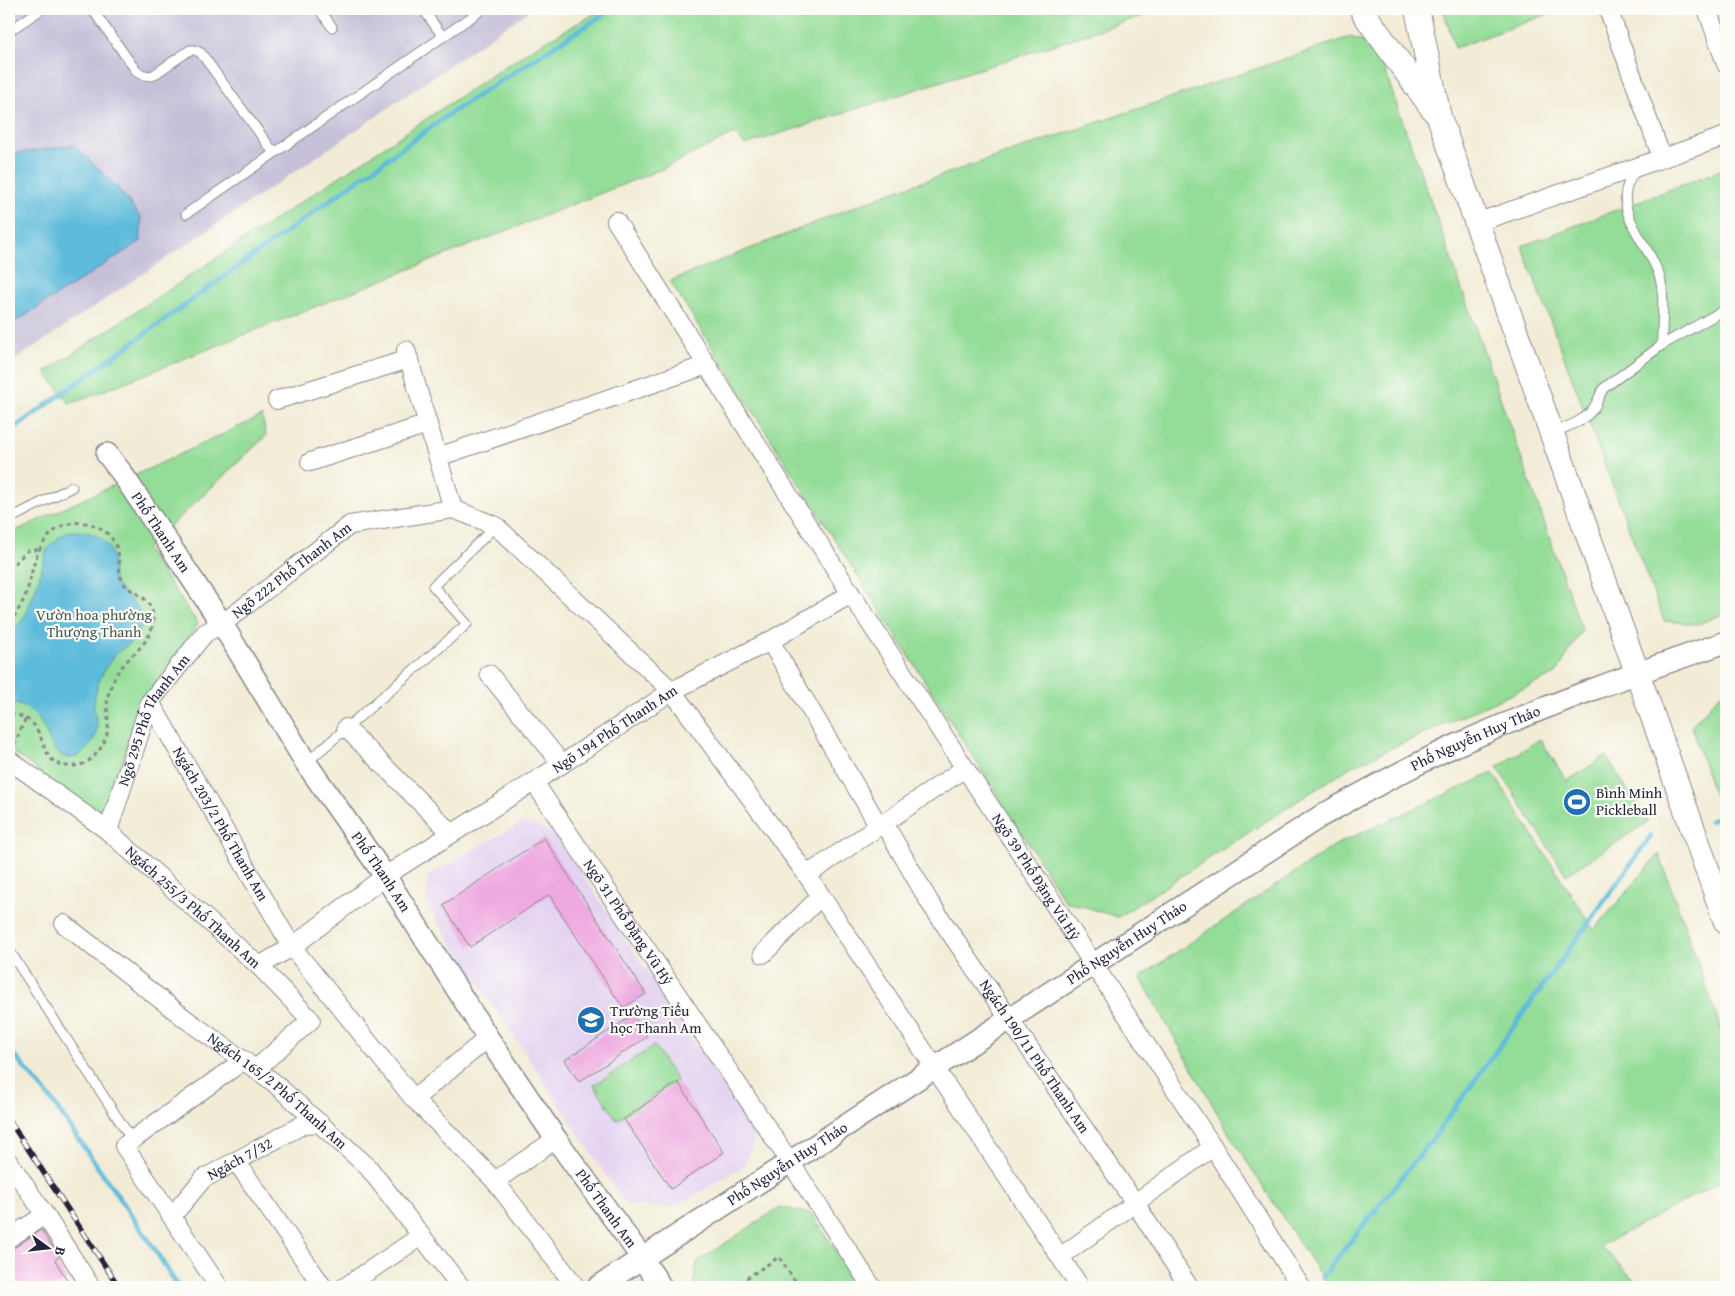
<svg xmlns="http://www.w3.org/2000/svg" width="1735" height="1296" viewBox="0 0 1735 1296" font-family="'Gentium Book Plus',serif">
  <rect width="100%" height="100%" fill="#fdfcf7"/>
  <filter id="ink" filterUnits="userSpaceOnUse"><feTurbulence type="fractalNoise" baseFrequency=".02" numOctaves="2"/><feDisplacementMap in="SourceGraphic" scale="10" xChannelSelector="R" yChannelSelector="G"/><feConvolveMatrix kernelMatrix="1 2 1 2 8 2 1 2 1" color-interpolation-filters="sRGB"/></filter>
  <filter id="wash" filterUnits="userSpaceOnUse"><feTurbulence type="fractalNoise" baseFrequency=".0096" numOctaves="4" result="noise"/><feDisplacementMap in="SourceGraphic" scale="20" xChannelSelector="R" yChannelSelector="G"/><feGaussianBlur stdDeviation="1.12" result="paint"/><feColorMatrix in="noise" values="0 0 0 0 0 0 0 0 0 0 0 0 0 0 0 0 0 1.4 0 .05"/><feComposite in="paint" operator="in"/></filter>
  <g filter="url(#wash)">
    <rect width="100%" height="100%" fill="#f2ecd6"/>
    <!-- built -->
    <path fill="#e4d3f1" d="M523,822L554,832L756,1135L744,1166L673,1208L626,1205L426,904L428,876Z"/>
    <!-- industrial -->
    <path fill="#c6c0d9" d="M9,9H531L358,129L9,364Z"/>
    <!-- green -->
    <path fill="#94dd98" stroke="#5b806a" d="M603,9H1164L745,145L734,134L662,169L70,404L45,372L530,50Z
      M1443,9H1562L1455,48Z
      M1350,37L1376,46L1582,630L1556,674L1352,766L1118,917L1065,901L670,281L886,194Z
      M1726,168V613L1698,624L1664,621L1522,246Z
      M262,416L266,436L146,549L198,624L139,707L104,820L9,749V534Z
      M1726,688V804L1718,807L1691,726Z
      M1540,739L1567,781L1606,756L1648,822L1566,875L1497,767Z
      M1493,773L1594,930L1659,854L1726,1042V1179L1600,1246L1642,1287H1328L1231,1137L1140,977L1337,844Z
      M654,1046L677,1081L617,1120L594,1085Z
      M780,1207L812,1214L859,1287H693L697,1262Z"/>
    <!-- water -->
    <path fill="#5dbbdb" stroke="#406e8b" d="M74,145L117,187L141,218V241L9,326V156L13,154Z
      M70,531C92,531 110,536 113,562C113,568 112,576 114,581C122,596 145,605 141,625C138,642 126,644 115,655C106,665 99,679 96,692C95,697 93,705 94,711C94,714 96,718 97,722C98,734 92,744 83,752C80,755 75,758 70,758C50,756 47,727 36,715C29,707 19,705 9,703V638L25,616L35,592L47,550L58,538Z"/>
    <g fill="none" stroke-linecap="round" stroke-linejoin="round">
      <!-- stream -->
      <path stroke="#5dbbdb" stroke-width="5" d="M9,432L455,110L612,9
        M1710,821L1726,814
        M9,1049L50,1098L154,1248L178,1287
        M1322,1277L1434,1137L1651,836"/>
    </g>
    <g id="blocks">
      <!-- building -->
      <path fill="#eea9e0" d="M544,838L646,994L623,1008L549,895L470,947L443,905Z
        M633,1015L647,1037L579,1082L565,1060Z
        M678,1082L724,1152L671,1189L624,1119Z
        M41,1230L59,1257L55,1260L67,1280L56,1287H12L9,1282V1249L15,1247Z"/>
    </g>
  </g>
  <g filter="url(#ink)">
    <use href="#blocks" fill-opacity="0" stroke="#8a8788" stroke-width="1"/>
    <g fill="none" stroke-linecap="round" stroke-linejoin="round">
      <defs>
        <path id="service" d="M92,9L137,72L144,75L152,76L190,50H195L201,53L274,153
          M319,9L332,27
          M423,9L443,37
          M9,31L42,9
          M1637,169C1605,206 1647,239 1659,275C1666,296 1661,323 1662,345
          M186,214L483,9
          M1553,433C1566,427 1584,421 1592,410C1598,403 1599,395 1604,388L1662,345L1726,309
          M9,519L72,487
          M307,762L467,624L433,586L496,526
          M9,950L132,1140"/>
        <g id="minor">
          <path d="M1608,9L1662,158"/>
          <path d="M1707,9L1726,64"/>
          <path id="s1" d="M616,221L851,594L1213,1147L1301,1287"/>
          <path d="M1476,223L1726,136"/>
          <path d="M406,350L453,509"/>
          <path d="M277,400L409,359"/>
          <path d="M438,457L707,365"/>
          <path d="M310,462L428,424"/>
          <path d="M453,509L496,526L672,691L807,875L1080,1287"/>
          <path d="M770,641L879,826"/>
          <path d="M489,674L562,764"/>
          <path id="s2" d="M150,702L292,947L414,1099L495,1181L576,1287"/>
          <path d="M346,728L451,833"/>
          <path id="s3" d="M9,760L108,831L259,966L311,1020L256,1069"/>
          <path id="s4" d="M534,782L790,1162L872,1287"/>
          <path id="s5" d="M884,823L930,903L1135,1203L1189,1287"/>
          <path id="s6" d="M108,831L150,702L205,633L222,624L350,525L453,509"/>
          <path d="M807,875L965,768"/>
          <path id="s7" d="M64,924L187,1020L272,1081L368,1167L461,1287"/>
          <path d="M763,954L820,897"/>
          <path id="s8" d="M259,966L292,947L385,876L562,764L672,691L770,641L851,594"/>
          <path d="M414,1099L488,1038"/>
          <path d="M236,1161L323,1287"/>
          <path d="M9,1162L45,1215L91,1287"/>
          <path d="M495,1181L556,1139"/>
          <path id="s9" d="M172,1216L203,1179L304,1124L320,1123"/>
          <path d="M9,1238L45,1215"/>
          <path d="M1060,1257L1213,1147"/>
          <path d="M219,1287L124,1146L244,1060"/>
          <path d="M345,1287L421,1236"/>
        </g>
        <g id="tertiary">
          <path id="s10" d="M107,454L121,472L222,624L306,763L385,876L488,1038L556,1139L642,1258L661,1287"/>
          <path id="s11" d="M598,1287L1321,816C1366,791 1412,765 1459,744C1546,705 1636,673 1726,642"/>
        </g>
        <path id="secondary" d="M1362,9L1365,15L1435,112
          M1417,9L1439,117L1726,922"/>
      </defs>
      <!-- service casing -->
      <use href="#service" stroke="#8a8788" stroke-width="11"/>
      <!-- minor casing -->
      <use href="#minor" stroke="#8a8788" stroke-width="20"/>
      <!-- tertiary casing -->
      <use href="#tertiary" stroke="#8a8788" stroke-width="24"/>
      <!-- secondary casing -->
      <use href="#secondary" stroke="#8a8788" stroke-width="26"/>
      <!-- path -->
      <path stroke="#8a8788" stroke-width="3" stroke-dasharray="4 4" stroke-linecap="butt" d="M9,569L27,551L40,549
        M9,624C17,613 24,601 28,588C33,567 36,548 52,533C73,514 107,522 117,548C121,559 117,572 123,582C132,596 154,594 153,622C151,643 132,653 121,668C115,675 112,684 109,692C105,704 109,717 108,729C105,746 92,765 74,766C42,769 46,738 33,724C27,717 17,715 9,714
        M14,745L26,718
        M677,1283L706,1287
        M733,1287L779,1257L799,1287"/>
      <!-- service -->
      <use href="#service" stroke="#fff" stroke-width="9"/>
      <!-- minor -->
      <use href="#minor" stroke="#fff" stroke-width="18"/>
      <!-- tertiary -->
      <use href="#tertiary" stroke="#fff" stroke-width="21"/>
      <!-- secondary -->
      <use href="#secondary" stroke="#fff" stroke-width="24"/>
      <defs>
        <path id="rail" d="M9,1120L119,1287"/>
      </defs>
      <!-- rail casing -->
      <use href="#rail" stroke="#22223b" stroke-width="5.5"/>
      <!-- rail -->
      <use href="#rail" stroke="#fdfcf7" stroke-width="4" stroke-dasharray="11" stroke-linecap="butt"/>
    </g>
  </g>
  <!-- icons -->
  <defs>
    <symbol id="stadium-disc" viewBox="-11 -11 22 22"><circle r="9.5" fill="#1f6fb2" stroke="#fdfcf7"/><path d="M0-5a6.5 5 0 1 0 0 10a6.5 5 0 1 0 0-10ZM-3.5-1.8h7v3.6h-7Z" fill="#fff"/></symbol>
    <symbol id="school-disc" viewBox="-11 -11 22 22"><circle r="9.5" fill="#1f6fb2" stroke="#fdfcf7"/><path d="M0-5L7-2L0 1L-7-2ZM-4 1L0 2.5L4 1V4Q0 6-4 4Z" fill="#fff"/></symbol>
  </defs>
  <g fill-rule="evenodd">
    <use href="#stadium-disc" x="1561" y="786" width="32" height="32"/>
    <use href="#school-disc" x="575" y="1004" width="32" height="32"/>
  </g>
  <g text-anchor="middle" stroke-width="4.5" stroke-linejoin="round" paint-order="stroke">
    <!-- street labels -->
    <g font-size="15" fill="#22223b" stroke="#fdfcf7">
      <text dy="5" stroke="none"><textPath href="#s10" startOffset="95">Phố Thanh Am</textPath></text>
      <text dy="5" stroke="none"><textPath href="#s6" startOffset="331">Ngõ 222 Phố Thanh Am</textPath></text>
      <text dy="5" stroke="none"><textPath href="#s6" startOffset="121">Ngõ 295 Phố Thanh Am</textPath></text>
      <text dy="5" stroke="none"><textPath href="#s8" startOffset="428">Ngõ 194 Phố Thanh Am</textPath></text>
      <text dy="5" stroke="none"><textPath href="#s11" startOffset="1036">Phố Nguyễn Huy Thảo</textPath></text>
      <text dy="5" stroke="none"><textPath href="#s2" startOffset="141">Ngách 203/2 Phố Thanh Am</textPath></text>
      <text dy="5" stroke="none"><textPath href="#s10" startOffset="500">Phố Thanh Am</textPath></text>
      <text dy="5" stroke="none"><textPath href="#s1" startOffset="779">Ngõ 39 Phố Đặng Vũ Hỷ</textPath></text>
      <text dy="5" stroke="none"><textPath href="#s3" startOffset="236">Ngách 255/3 Phố Thanh Am</textPath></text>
      <text dy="5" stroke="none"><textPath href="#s4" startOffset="169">Ngõ 31 Phố Đặng Vũ Hỷ</textPath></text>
      <text dy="5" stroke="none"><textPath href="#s11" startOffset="631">Phố Nguyễn Huy Thảo</textPath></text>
      <text dy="5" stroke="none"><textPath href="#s5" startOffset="278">Ngách 190/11 Phố Thanh Am</textPath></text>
      <text dy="5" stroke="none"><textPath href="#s7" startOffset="271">Ngách 165/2 Phố Thanh Am</textPath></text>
      <text dy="5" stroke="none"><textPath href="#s9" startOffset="90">Ngách 7/32</textPath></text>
      <text dy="5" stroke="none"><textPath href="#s11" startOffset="226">Phố Nguyễn Huy Thảo</textPath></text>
      <text dy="5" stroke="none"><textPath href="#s10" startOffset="905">Phố Thanh Am</textPath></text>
    </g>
    <!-- park labels -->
    <g font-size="15" fill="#445a57" stroke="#fdfcf7">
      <text x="94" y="620">Vườn hoa phường<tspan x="94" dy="17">Thượng Thanh</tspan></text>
    </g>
    <!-- poi labels -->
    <g font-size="15" fill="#22223b" stroke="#fdfcf7" text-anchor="start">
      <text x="1596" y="798">Bình Minh<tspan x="1596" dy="17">Pickleball</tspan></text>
      <text x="610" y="1016">Trường Tiểu<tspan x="610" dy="17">học Thanh Am</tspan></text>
    </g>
  </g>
  <!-- margin -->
  <rect width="1735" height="1296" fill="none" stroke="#fdfcf7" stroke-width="30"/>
  <!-- north arrow -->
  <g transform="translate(48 1248) rotate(105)" stroke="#fdfcf7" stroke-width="4" paint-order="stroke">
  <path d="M0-4L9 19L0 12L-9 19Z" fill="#22223b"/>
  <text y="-8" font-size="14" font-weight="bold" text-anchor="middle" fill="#22223b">B</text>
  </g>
</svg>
